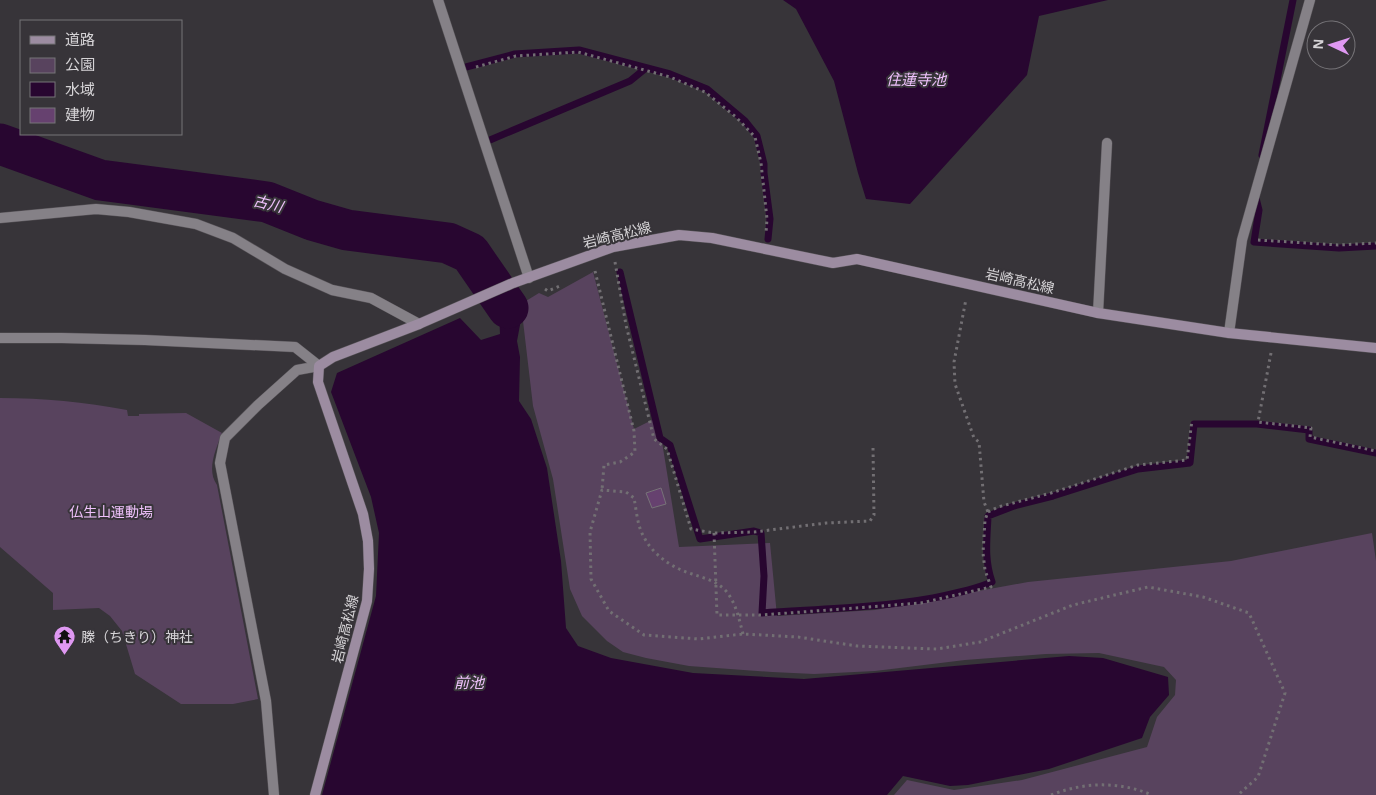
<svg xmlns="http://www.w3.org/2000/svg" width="1376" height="795" font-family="Arial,'Noto Sans JP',sans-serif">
  <rect width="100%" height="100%" fill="#373439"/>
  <path fill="#58435e" d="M 593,272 L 634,429 L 658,417 L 679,547 L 770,543 L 777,616 L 875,610 L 1028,582 L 1231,561 L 1372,533 L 1376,561 L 1376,795 L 894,795 L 907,780 L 954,790 L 1022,780 L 1147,747 L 1157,717 L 1175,695 L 1176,680 L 1164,667 L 1099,653 L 1046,654 L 965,660 L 875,671 L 814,674 L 772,672 L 689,666 L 646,658 L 623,652 L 607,641 L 582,616 L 570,589 L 553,479 L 533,406 L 521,304 L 539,293 L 548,297 Z
    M 0,398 C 44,398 84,402 127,410 L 128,416 L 139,416 L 139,414 L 186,413 L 222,433 C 216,449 206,470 217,485 L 258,699 L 233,704 L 181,704 L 135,674 L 122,631 L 110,616 L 99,608 L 53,610 L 53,593 L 0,547 Z"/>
  <path fill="#280630" d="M 783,0 L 1108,0 L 1039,16 L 1027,75 L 910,204 L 866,199 L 858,173 L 834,81 L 796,9 Z
    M 519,303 L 520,325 L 517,341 L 520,357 L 519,401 L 531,419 L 547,468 L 561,561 L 566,628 L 578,646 L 611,658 L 693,673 L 804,679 L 1069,656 L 1103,658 L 1168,677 L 1169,695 L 1150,717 L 1142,738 L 1049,769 L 968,785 L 950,786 L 903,776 L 887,795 L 322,795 L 376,596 L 379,533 L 371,497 L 331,392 L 337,373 L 460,318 L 481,340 L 500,334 L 499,311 Z"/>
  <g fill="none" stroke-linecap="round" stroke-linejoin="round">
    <path stroke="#280630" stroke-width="7" d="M 466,67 L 515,54 L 579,50 L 670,74 L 707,89 L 745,121 L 757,136 L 764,164 L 764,173 L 770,219 L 768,239
      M 490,140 L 630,81 L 646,68
      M 1262,155 L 1293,0
      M 1256,198 L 1259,210 L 1254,242 L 1339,248 L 1376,246
      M 620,272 L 660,438 L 670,445 L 700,539 L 754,531 L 761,533 L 764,576 L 762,613 C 819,609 877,608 933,598 C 953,594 973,590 992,582 C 984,559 987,540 988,516 L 1014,506 L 1053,496 L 1138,469 L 1190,463 L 1194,424 L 1257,424 L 1309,430 L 1309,439 L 1376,453"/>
    <path stroke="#280630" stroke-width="41" d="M 0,144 L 100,180 L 267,202 L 312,220 L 347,230 L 448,243 L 470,253 L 508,308"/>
  </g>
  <path fill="#66416f" stroke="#777378" d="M 661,488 L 666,504 L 652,508 L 646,493 Z"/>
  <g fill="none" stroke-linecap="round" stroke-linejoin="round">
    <defs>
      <path id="minor" d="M 438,0 L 529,278
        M 0,218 L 96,209 L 129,212 L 196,224 L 233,238 L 285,269 L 332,290 L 371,298 L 419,324
        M 1098,313 L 1107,143
        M 1229,333 L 1242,240 L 1310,0
        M 0,338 L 62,338 L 145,340 L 295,347 L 319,366 L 297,370 L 258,405 L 225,438 L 220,463 L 266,701 L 274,795"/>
      <path id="secondary" d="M 315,795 L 367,601 L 369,569 L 368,541 L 363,514 L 318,382 L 319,366 L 333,357 L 419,324 L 513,283 L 613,247 L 679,235 L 712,238 L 833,263 L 857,259 L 1098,313 L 1229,333 L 1376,348"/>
    </defs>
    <use href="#minor" stroke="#565257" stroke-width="11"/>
    <use href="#secondary" stroke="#565257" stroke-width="11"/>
    <path stroke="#726f73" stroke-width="3" stroke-dasharray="2.5 4" stroke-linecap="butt" d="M 476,67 L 516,56 L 578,52 L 670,77 L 705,92 L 736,117 L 755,137 L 761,163 L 767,219 L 766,233
      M 1258,240 L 1338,245 L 1376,243
      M 615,262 L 626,325 L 654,439 L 667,449 L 691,529 L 714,533 L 754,532 L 826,523 L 870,521 L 874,515 L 873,447
      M 595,271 L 634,431 L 635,452 L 620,462 L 604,465 L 602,490
      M 545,289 L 548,291 L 562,285
      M 1271,353 L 1258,422 L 1311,428 L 1310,437 L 1376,451
      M 988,512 L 998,507 L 1051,493 L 1138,465 L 1187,460 L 1192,420
      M 714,533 L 717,615 L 762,615 L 921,603 L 991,587 L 985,570 L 983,553 L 985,520 L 988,512 L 984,502 L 979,442 L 974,438 L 955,384 L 954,362 L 966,299
      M 743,634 C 739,619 736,603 726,591 C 717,581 704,578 692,574 C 670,567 650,553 641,531 C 637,521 636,508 634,498 L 626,492 L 602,490 L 590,532 L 591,579 L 609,611 L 644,635 L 699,639 L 743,634 L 798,637 L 857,646 L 937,649 L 980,642 L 1073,605 L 1148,587 L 1203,597 L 1249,613 L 1285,693 L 1258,777 L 1238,795
      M 1051,795 C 1084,782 1119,781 1152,795"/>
    <use href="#minor" stroke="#858187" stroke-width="10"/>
    <use href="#secondary" stroke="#9c8ca1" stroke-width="10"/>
  </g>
  <defs>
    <symbol id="temple-pin" viewBox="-11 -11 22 30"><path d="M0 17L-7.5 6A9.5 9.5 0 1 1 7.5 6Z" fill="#df98f2" stroke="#373439"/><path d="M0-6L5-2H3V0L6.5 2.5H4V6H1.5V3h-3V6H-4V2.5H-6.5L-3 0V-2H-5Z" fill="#111"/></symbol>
  </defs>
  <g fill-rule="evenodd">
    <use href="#temple-pin" x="52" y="624" width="25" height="34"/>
  </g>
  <g text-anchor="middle" stroke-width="4" stroke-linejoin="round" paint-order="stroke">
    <g font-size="14" fill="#d5d3d6" stroke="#373439">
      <text transform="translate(617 235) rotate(-14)" y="5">岩崎高松線</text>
      <text transform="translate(1020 281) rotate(13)" y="5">岩崎高松線</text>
      <text transform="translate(345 629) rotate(-76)" y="5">岩崎高松線</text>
    </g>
    <g font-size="14" fill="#eec0fa" stroke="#373439">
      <text x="111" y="517">仏生山運動場</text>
    </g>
    <g font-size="14" fill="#d5d3d6" stroke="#373439" text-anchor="start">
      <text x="81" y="642">榺（ちきり）神社</text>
    </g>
    <g font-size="15" font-style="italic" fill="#f0c2fd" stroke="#373439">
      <text x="916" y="85">住蓮寺池</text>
      <text transform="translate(268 204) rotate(14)" y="5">古川</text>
      <text x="469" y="688">前池</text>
    </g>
  </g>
  <rect x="20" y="20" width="162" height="115" fill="#373439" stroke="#767478"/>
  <rect x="30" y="36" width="25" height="8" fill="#9c8ca1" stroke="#767478"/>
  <text x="65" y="45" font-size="15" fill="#d5d3d6">道路</text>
  <rect x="30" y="58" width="25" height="15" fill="#58435e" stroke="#767478"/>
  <text x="65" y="70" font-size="15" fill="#d5d3d6">公園</text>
  <rect x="30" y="82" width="25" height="15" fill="#280630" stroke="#767478"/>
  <text x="65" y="95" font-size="15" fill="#d5d3d6">水域</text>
  <rect x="30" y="108" width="25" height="15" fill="#66416f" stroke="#767478"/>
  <text x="65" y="120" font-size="15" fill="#d5d3d6">建物</text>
  <g transform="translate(1331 45) rotate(274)"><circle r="24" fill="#373439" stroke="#767478"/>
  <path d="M0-4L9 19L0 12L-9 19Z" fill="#df98f2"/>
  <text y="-8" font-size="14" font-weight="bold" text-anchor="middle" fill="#d5d3d6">N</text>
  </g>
</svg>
